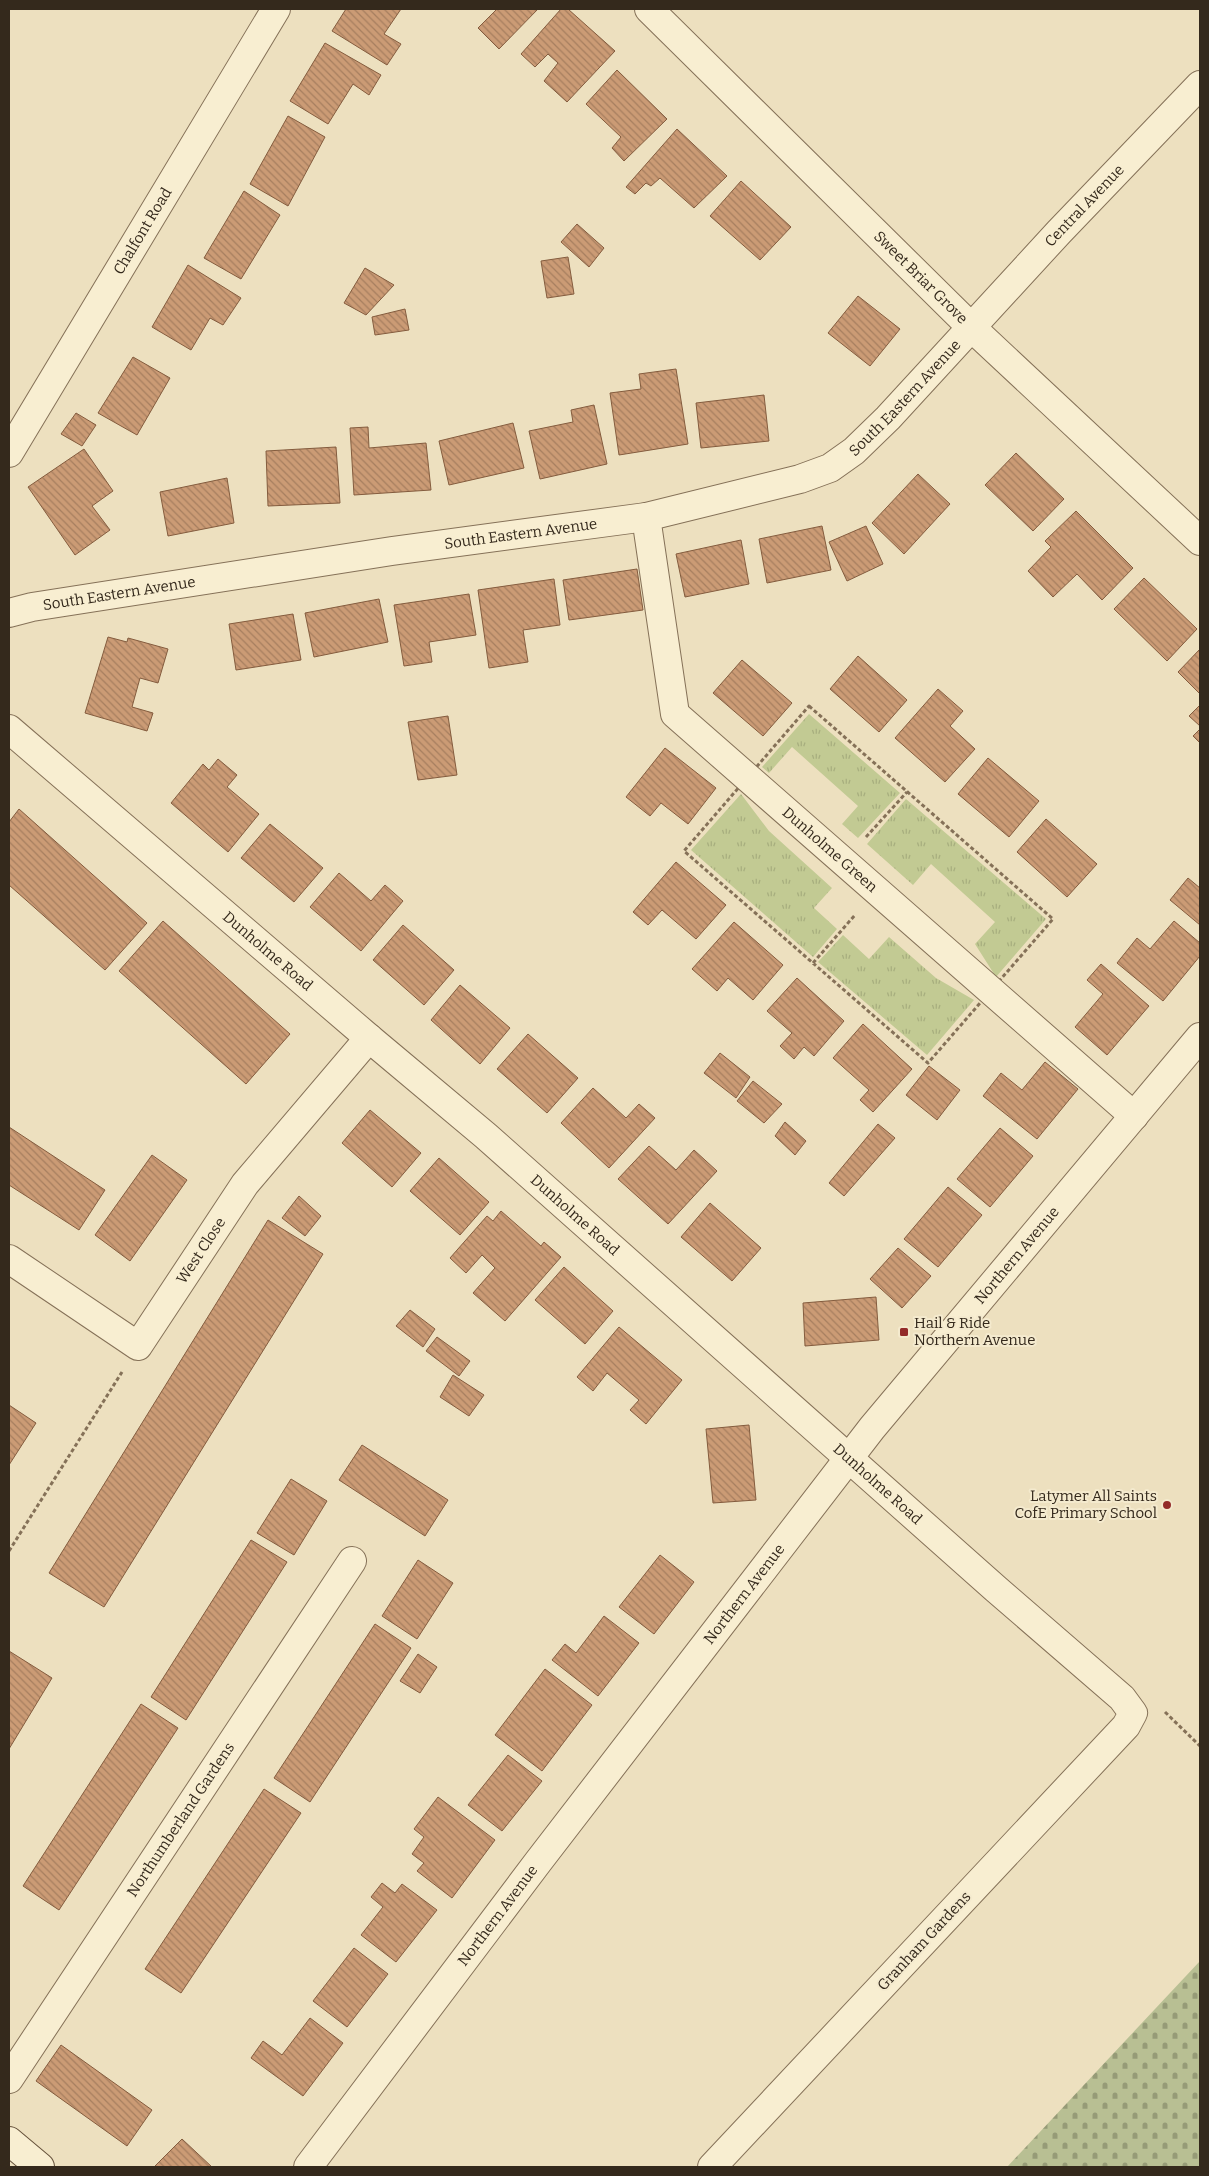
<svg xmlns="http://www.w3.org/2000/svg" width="1209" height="2176" font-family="Bitter,serif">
  <defs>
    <pattern id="grass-tufts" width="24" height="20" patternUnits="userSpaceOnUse" patternTransform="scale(1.25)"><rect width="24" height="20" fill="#c2ca93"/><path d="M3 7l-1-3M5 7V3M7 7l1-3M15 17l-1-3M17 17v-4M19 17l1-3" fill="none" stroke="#a7ae7e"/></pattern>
    <pattern id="cemetery-stones" width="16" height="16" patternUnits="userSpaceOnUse" patternTransform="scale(1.25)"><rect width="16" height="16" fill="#b8bf93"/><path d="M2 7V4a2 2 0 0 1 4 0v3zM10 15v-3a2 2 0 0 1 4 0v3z" fill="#969b77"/></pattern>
    <pattern id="building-back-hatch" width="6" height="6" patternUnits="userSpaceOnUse" patternTransform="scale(1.25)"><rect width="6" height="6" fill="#cb9b75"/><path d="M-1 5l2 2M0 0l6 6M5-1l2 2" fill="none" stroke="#a67e5f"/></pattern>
  </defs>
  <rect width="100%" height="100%" fill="#ede0bf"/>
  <path fill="url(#grass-tufts)" d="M 809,714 L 900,793 L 858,838 L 842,824 L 858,806 L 792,747 L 769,773 L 762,767 Z
    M 741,794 L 769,831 L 832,888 L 814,908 L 837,929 L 813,957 L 691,850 Z
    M 906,799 L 1046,919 L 996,977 L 975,944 L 995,922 L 931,864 L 913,885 L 867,844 Z
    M 843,935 L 869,959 L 889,937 L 936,978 L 974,1000 L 927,1055 L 818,962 Z"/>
  <path fill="url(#cemetery-stones)" d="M 1200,1961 L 1200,2167 L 1007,2167 Z"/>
  <path fill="url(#building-back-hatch)" stroke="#845c3e" d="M 346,9 L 401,9 L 384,34 L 401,44 L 387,65 L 332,31 Z
    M 497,9 L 538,9 L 499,49 L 478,28 Z
    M 561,9 L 568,9 L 615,51 L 567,102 L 544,81 L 558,63 L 548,54 L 535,67 L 521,54 Z
    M 325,43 L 381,75 L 369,95 L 353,84 L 328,124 L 290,101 Z
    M 617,70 L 667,119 L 624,161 L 612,148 L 621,137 L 586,104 Z
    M 288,116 L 325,137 L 288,206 L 250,184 Z
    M 677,129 L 727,176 L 694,208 L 660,178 L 651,186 L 646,183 L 635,194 L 626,187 Z
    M 741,181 L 791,227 L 760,260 L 710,216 Z
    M 244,191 L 280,215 L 241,279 L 204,258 Z
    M 577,224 L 604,248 L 589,267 L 561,242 Z
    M 568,257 L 574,294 L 547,298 L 541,261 Z
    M 188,265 L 241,298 L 223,325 L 210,318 L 191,350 L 152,327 Z
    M 365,268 L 394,285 L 366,315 L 344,303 Z
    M 858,296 L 900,329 L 870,366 L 828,333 Z
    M 405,309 L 409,330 L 375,335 L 372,317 Z
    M 133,357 L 170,378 L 137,435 L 98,413 Z
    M 676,369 L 688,444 L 619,455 L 610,393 L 641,389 L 639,374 Z
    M 764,395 L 769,441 L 701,448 L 696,403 Z
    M 594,405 L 607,464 L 540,479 L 529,431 L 573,422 L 571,410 Z
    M 76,413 L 96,425 L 82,446 L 61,434 Z
    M 513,423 L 524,468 L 449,485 L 439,441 Z
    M 368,427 L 369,448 L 426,443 L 431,490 L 354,495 L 350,428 Z
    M 336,447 L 340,503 L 268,506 L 266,451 Z
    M 84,449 L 113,491 L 92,506 L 110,530 L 75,555 L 28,487 Z
    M 1016,453 L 1064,499 L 1033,531 L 985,485 Z
    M 918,474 L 950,504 L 904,554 L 872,523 Z
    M 227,478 L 234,523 L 168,536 L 160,492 Z
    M 1076,511 L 1133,568 L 1102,600 L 1077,574 L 1053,597 L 1028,571 L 1051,547 L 1045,541 Z
    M 822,526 L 831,570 L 767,583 L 759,539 Z
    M 866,526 L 883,564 L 847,581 L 829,542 Z
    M 741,540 L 749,584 L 685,597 L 676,554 Z
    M 637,569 L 643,610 L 569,620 L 563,580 Z
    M 1144,578 L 1197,629 L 1167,661 L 1114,609 Z
    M 554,579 L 560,625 L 523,630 L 528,662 L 489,668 L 478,590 Z
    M 469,594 L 476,635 L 429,642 L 432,662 L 404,666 L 394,605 Z
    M 379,599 L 388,642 L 314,657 L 305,613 Z
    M 293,614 L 301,660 L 236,670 L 229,624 Z
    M 108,637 L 127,642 L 128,638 L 168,649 L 158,683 L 140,678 L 132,707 L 153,713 L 147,731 L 85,713 Z
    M 1200,649 L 1200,694 L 1178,672 Z
    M 858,656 L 907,700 L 879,732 L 830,689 Z
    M 742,660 L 792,703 L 763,736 L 713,693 Z
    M 938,689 L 963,711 L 950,726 L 975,749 L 945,782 L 895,738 Z
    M 1200,705 L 1200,726 L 1189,716 Z
    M 448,716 L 457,775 L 418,780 L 408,722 Z
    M 1200,729 L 1200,743 L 1193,736 Z
    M 665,748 L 716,788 L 688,824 L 661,803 L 650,816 L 626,797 Z
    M 988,758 L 1039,801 L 1009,837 L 958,794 Z
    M 218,759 L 237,775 L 227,787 L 259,814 L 228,852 L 171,803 L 203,764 L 209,770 Z
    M 19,809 L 147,923 L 105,970 L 9,885 L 9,822 Z
    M 1046,819 L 1097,864 L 1067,897 L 1017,852 Z
    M 270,824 L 323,868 L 294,902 L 241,858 Z
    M 676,862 L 726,905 L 696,939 L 662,910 L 648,925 L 633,912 Z
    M 339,873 L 371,901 L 385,885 L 403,901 L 361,951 L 310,907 Z
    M 1188,878 L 1200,888 L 1200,925 L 1170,900 Z
    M 163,921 L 290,1034 L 246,1084 L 119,971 Z
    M 1174,921 L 1200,943 L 1200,956 L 1163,1001 L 1117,963 L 1137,938 L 1150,949 Z
    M 734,922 L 783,965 L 753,1000 L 728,978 L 717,991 L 692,969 Z
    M 403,925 L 454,970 L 424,1005 L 373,960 Z
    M 1101,964 L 1149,1006 L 1107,1055 L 1075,1027 L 1103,994 L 1087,980 Z
    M 797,978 L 844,1021 L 814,1056 L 804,1047 L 794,1059 L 780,1046 L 792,1033 L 767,1011 Z
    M 460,985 L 510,1028 L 480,1064 L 431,1020 Z
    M 863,1024 L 912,1069 L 873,1112 L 860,1100 L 869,1090 L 833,1058 Z
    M 528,1034 L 578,1078 L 547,1113 L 497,1069 Z
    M 720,1053 L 750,1077 L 736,1098 L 704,1073 Z
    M 1045,1062 L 1078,1089 L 1037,1139 L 983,1096 L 1001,1073 L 1022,1090 Z
    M 929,1066 L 960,1090 L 937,1120 L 906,1095 Z
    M 753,1081 L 782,1104 L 764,1123 L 737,1101 Z
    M 593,1088 L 626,1118 L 639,1104 L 655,1118 L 609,1168 L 561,1123 Z
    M 370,1110 L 421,1153 L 392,1187 L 342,1143 Z
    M 785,1122 L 806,1141 L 795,1155 L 775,1136 Z
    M 878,1124 L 895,1138 L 844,1196 L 829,1183 Z
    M 9,1127 L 105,1190 L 79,1230 L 9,1185 Z
    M 1000,1128 L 1033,1156 L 990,1207 L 957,1179 Z
    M 649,1146 L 676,1170 L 694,1150 L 717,1171 L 668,1224 L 618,1179 Z
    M 152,1155 L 187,1180 L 130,1261 L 95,1235 Z
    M 439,1158 L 489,1202 L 460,1235 L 410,1191 Z
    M 948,1187 L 982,1215 L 938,1267 L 904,1239 Z
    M 299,1196 L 321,1216 L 305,1236 L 282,1218 Z
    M 710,1203 L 761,1248 L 732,1281 L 681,1237 Z
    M 501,1211 L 541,1246 L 544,1242 L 561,1257 L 505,1321 L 473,1293 L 495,1268 L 482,1255 L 466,1273 L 450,1258 L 487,1216 L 493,1221 Z
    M 268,1220 L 323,1254 L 104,1607 L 49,1573 Z
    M 898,1248 L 931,1276 L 902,1308 L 870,1279 Z
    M 564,1267 L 613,1311 L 585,1344 L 535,1300 Z
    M 876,1297 L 879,1340 L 805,1346 L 803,1303 Z
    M 410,1310 L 435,1329 L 423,1347 L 396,1326 Z
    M 619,1327 L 682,1380 L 646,1424 L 630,1410 L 639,1400 L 607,1373 L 593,1391 L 577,1377 Z
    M 437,1337 L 470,1361 L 459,1376 L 426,1351 Z
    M 453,1375 L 484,1395 L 469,1416 L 440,1397 Z
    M 9,1405 L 36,1423 L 9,1465 Z
    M 749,1425 L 756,1500 L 713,1503 L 706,1429 Z
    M 362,1445 L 448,1500 L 425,1536 L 339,1480 Z
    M 291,1479 L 327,1501 L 294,1555 L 257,1533 Z
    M 251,1540 L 287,1562 L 186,1720 L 151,1697 Z
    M 660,1555 L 694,1582 L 654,1634 L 619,1607 Z
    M 418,1560 L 453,1583 L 417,1639 L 382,1616 Z
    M 604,1616 L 639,1643 L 598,1696 L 552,1660 L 565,1644 L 576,1653 Z
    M 375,1624 L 411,1648 L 310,1802 L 274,1778 Z
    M 9,1651 L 52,1678 L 9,1749 Z
    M 418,1654 L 437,1667 L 420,1693 L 400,1681 Z
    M 545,1669 L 592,1705 L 542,1771 L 495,1735 Z
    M 141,1704 L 178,1728 L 59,1910 L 23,1886 Z
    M 508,1755 L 542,1781 L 502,1831 L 468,1805 Z
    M 264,1789 L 301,1813 L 181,1993 L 145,1969 Z
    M 438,1797 L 495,1840 L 452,1898 L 417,1871 L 424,1863 L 412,1854 L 424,1837 L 414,1829 Z
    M 382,1883 L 395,1893 L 402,1884 L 437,1910 L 396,1962 L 361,1935 L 383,1907 L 371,1897 Z
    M 354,1948 L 388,1974 L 347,2027 L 313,2001 Z
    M 310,2018 L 343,2043 L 303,2096 L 251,2058 L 263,2041 L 282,2055 Z
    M 61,2045 L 152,2110 L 127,2146 L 36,2081 Z
    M 182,2139 L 212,2167 L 154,2167 Z"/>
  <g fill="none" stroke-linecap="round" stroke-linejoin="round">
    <defs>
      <g id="street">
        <path id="s1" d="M 649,9 L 971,327 L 1200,541"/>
        <path id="s2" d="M 9,453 L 276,9"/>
        <path id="s3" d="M 646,517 L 675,714 L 1134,1116"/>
        <path id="s4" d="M 9,613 L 32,607 L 392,551 L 646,517 L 800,479 L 830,468 L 854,451 L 888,418 L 1059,232 L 1200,85"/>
        <path id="s5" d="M 9,729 L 369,1038 L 486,1136 L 996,1589 L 1122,1698 L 1133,1713 L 1126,1726 L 712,2167"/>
        <path id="s6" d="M 9,1259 L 138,1346 L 245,1184 L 369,1038"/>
        <path id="s7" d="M 9,2079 L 352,1561"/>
        <path id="s8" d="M 308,2167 L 538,1862 L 872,1428 L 1200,1037"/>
      </g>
      <path id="secondary" d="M 9,2141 L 40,2167"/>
    </defs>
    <use href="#street" stroke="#857158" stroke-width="30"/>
    <use href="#secondary" stroke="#66523b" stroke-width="30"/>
    <path stroke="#857158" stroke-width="3" stroke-dasharray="4 2.5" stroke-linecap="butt" d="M 809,706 L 1053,919 L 928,1063 L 684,851 Z
      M 866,837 L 907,792
      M 813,963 L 855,915
      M 9,1551 L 122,1372
      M 1165,1712 L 1200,1746"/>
    <use href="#street" stroke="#f8eed1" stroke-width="28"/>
    <use href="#secondary" stroke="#f8eed1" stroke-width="28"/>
  </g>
  <g fill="#932b29" stroke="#f4eace" stroke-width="2">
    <rect x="899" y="1327" width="10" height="10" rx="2.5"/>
    <circle cx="1167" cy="1505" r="5"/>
  </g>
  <g text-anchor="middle" stroke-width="4" stroke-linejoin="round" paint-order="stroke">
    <g font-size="15" fill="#34291c" stroke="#f4eace">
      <text dy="5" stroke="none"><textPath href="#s4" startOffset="1201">Central Avenue</textPath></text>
      <text dy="5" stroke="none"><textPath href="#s2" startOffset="259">Chalfont Road</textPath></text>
      <text dy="5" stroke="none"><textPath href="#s1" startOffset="382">Sweet Briar Grove</textPath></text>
      <text dy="5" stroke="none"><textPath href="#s4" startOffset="938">South Eastern Avenue</textPath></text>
      <text dy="5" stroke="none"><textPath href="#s4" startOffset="518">South Eastern Avenue</textPath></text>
      <text dy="5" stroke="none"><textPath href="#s4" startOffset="112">South Eastern Avenue</textPath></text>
      <text dy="5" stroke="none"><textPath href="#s3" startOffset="405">Dunholme Green</textPath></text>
      <text dy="5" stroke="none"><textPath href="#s5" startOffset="341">Dunholme Road</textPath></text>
      <text dy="5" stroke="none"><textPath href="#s5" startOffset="746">Dunholme Road</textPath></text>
      <text dy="5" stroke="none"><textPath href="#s6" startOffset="270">West Close</textPath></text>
      <text dy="5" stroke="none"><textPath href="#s8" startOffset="1155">Northern Avenue</textPath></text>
      <text dy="5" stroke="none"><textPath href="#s5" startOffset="1151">Dunholme Road</textPath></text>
      <text dy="5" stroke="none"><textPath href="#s8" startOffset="720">Northern Avenue</textPath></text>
      <text dy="5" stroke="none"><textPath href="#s7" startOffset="311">Northumberland Gardens</textPath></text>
      <text dy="5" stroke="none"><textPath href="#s8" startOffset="315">Northern Avenue</textPath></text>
      <text transform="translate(924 1941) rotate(-47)" y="5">Granham Gardens</text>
    </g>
    <g font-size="15" fill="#34291c" stroke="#f4eace" text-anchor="start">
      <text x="914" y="1328">Hail &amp; Ride<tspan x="914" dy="17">Northern Avenue</tspan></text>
      <text x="1157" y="1501" text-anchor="end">Latymer All Saints<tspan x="1157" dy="17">CofE Primary School</tspan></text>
    </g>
  </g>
  <rect width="1209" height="2176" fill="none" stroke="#34291c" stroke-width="20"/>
</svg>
